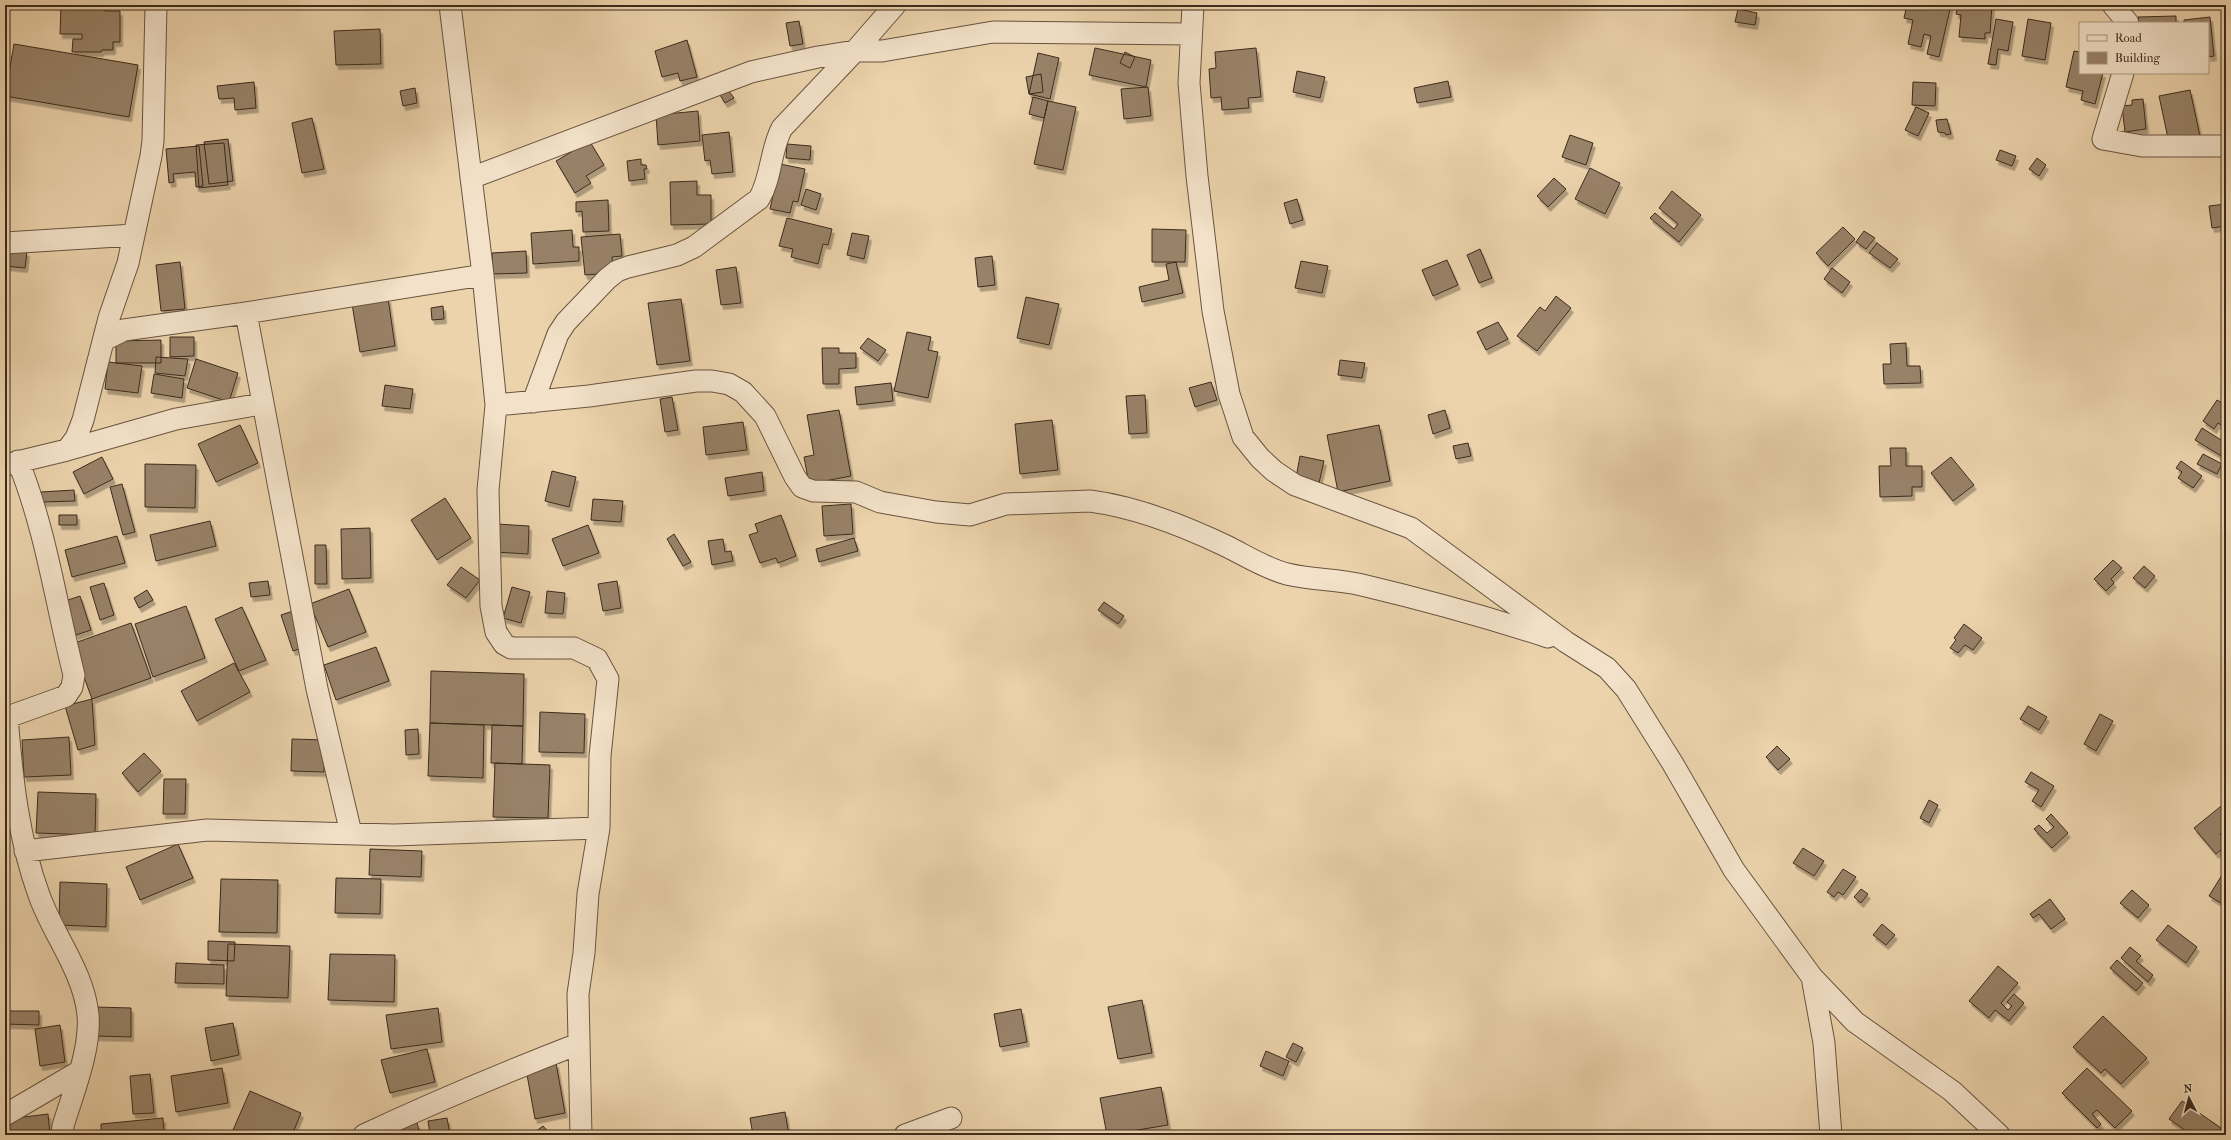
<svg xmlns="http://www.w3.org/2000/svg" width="2231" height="1140" font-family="'IM FELL French Canon',serif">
  <defs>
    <filter id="shadow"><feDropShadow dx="2.5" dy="4.5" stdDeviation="0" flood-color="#0004"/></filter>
  </defs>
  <rect width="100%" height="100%" fill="#ecd3ac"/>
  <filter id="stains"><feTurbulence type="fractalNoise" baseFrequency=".005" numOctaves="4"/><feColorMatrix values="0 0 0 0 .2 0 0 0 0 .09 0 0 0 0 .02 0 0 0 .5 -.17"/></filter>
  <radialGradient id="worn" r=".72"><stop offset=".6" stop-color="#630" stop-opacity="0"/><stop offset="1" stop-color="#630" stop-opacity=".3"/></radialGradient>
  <path fill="#988267" stroke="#3c2b1c" filter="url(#shadow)" d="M 105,5 L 105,11 L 120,11 L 120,42 L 113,42 L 113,50 L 102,50 L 101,52 L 72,52 L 73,39 L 82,39 L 82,34 L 60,34 L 61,6 Z
    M 1907,5 L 1951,5 L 1939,57 L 1927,54 L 1931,36 L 1924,34 L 1921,47 L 1908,44 L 1913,20 L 1904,18 Z
    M 1957,5 L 1992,5 L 1990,33 L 1985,33 L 1985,39 L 1959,37 L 1961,15 L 1956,14 Z
    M 1738,9 L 1757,13 L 1755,25 L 1735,22 Z
    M 2176,16 L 2176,23 L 2139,23 L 2138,17 Z
    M 2210,17 L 2214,56 L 2208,57 L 2208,23 L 2184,23 L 2184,20 Z
    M 1996,19 L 2013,22 L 2008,51 L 1998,49 L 1996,65 L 1988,64 Z
    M 2028,19 L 2051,23 L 2045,60 L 2022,56 Z
    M 799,21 L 803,44 L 790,46 L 786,23 Z
    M 380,29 L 381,64 L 336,65 L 334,31 Z
    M 687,40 L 697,77 L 680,81 L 678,73 L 662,77 L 655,51 Z
    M 14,44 L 138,65 L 129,117 L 5,96 Z
    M 1095,48 L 1151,60 L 1146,87 L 1089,75 Z
    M 1256,48 L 1261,97 L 1248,98 L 1249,108 L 1222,110 L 1221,97 L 1211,98 L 1209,69 L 1216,68 L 1215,52 Z
    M 2074,51 L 2080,52 L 2080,73 L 2103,73 L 2095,104 L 2081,100 L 2083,91 L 2066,87 Z
    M 1125,52 L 1135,57 L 1130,68 L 1120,63 Z
    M 1038,53 L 1059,58 L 1050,99 L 1029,94 Z
    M 1297,71 L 1325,77 L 1320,98 L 1293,92 Z
    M 1041,74 L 1043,92 L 1029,94 L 1026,77 Z
    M 1448,81 L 1451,97 L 1417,103 L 1414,88 Z
    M 254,82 L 256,108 L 235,110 L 234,98 L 219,99 L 217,86 Z
    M 1913,82 L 1936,83 L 1935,106 L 1912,105 Z
    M 1148,87 L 1151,116 L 1124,119 L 1121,89 Z
    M 415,88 L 417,103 L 403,106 L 400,91 Z
    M 728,90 L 734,98 L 725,103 L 720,95 Z
    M 2190,90 L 2200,136 L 2169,143 L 2159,96 Z
    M 1033,97 L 1048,101 L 1044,118 L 1029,114 Z
    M 2143,99 L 2146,129 L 2125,132 L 2122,106 L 2132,105 L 2132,100 Z
    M 1048,101 L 1076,107 L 1063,170 L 1034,164 Z
    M 1916,107 L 1929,113 L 1918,136 L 1905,130 Z
    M 698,111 L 700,141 L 658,145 L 656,115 Z
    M 312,118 L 324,169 L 302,173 L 292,123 Z
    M 1947,119 L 1951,134 L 1946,135 L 1945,133 L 1938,132 L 1936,120 Z
    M 729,132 L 733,172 L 712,174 L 710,160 L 705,161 L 702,135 Z
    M 1570,135 L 1593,143 L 1586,165 L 1562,157 Z
    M 587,137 L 604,165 L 586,176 L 591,183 L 575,193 L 556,161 L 573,151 L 571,147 Z
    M 228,139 L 233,181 L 209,184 L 204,142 Z
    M 224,143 L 228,185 L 199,188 L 196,145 Z
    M 787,144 L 811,146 L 810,160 L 786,158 Z
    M 199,146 L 203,186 L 196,187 L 195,172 L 173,174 L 174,182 L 169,183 L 166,149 Z
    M 2000,150 L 2016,156 L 2012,166 L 1996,160 Z
    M 2037,158 L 2046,165 L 2039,176 L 2029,169 Z
    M 641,159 L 641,165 L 646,165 L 647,169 L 644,169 L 645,179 L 629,181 L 627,161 Z
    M 780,164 L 805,169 L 798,202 L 793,201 L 790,213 L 770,209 Z
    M 1590,168 L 1620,183 L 1605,214 L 1575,199 Z
    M 1554,178 L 1566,189 L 1548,207 L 1537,196 Z
    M 697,181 L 697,195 L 711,195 L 711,224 L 671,225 L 670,182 Z
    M 806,189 L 821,194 L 816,210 L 801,205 Z
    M 1672,191 L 1701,215 L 1679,242 L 1650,218 L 1655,213 L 1674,229 L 1678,224 L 1659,208 Z
    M 1297,199 L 1303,220 L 1290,224 L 1284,203 Z
    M 608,200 L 609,231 L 583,232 L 582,211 L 576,212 L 576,202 Z
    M 2226,204 L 2226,226 L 2212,228 L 2209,206 Z
    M 787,218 L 832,229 L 828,245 L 823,244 L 818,264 L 791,257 L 793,249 L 779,246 Z
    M 1843,227 L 1855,239 L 1828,266 L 1816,253 Z
    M 1152,229 L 1186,230 L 1185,262 L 1152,262 Z
    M 572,230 L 573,247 L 579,247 L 579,261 L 533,264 L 531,233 Z
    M 1864,231 L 1875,238 L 1866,249 L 1856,242 Z
    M 852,233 L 869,236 L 864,259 L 847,255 Z
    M 620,234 L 622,256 L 612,257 L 613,266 L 610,273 L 585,275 L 581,237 Z
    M 1877,243 L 1898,259 L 1890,268 L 1869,253 Z
    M 5,249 L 27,252 L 25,268 L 5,266 Z
    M 1480,249 L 1492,278 L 1479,283 L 1467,255 Z
    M 526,251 L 527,273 L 493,274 L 492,253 Z
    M 992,256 L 995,285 L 978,287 L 975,258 Z
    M 1447,260 L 1458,285 L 1433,296 L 1422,270 Z
    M 1301,261 L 1328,266 L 1322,293 L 1295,288 Z
    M 180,262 L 185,309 L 161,311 L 156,265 Z
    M 1176,262 L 1183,293 L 1142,302 L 1139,287 L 1169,280 L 1166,264 Z
    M 736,267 L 741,303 L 721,305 L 716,270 Z
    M 1832,268 L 1850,282 L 1842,293 L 1824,279 Z
    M 1556,296 L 1571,308 L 1537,351 L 1517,336 L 1540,307 L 1545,311 Z
    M 1026,297 L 1059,304 L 1049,345 L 1017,338 Z
    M 388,298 L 395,346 L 360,352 L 352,304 Z
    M 681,299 L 690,361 L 657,365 L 648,303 Z
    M 443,306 L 444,319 L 432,320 L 431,308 Z
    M 1498,322 L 1508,339 L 1486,350 L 1477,332 Z
    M 907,332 L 931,337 L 928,350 L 938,352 L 928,398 L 894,391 Z
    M 170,337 L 194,337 L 194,356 L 170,357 Z
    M 868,338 L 886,350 L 878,361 L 860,348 Z
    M 161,340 L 161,363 L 116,363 L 116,341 Z
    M 1906,343 L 1907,366 L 1920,366 L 1921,383 L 1884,384 L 1883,364 L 1891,364 L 1890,344 Z
    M 822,348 L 839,348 L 839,353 L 856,353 L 856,368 L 839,369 L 839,384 L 823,384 Z
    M 156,357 L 188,359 L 185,376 L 155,373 Z
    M 196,359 L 238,373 L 229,402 L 187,388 Z
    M 1340,360 L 1365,363 L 1362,378 L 1338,375 Z
    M 108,362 L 142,366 L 138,393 L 105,389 Z
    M 154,374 L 184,379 L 182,398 L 151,393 Z
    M 1211,382 L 1217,400 L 1195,407 L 1189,388 Z
    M 891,383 L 893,401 L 857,405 L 855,387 Z
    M 385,385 L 413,389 L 410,409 L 382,406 Z
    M 1145,395 L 1147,433 L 1129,434 L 1126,396 Z
    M 672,397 L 678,430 L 665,432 L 660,399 Z
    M 2217,400 L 2226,405 L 2223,413 L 2226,415 L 2226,428 L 2218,423 L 2214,429 L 2203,421 Z
    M 839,410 L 851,476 L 809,484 L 804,457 L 814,455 L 807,415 Z
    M 1445,410 L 1450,428 L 1433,434 L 1428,415 Z
    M 1052,420 L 1058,470 L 1020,474 L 1015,424 Z
    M 743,422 L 747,450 L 706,455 L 703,427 Z
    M 240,425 L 258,463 L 216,482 L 198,444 Z
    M 1379,425 L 1390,481 L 1338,492 L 1327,435 Z
    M 2202,428 L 2226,443 L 2226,452 L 2223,457 L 2195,440 Z
    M 1468,443 L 1471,456 L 1456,459 L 1453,446 Z
    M 1890,448 L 1906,448 L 1906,466 L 1922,466 L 1922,487 L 1912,487 L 1912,496 L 1880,497 L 1879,466 L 1891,466 Z
    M 2203,454 L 2222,464 L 2217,474 L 2197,464 Z
    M 1300,456 L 1324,461 L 1319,483 L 1296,478 Z
    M 102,457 L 113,479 L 84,494 L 73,472 Z
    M 1951,457 L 1974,485 L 1953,501 L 1931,473 Z
    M 2181,461 L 2202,476 L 2193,488 L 2178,478 L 2182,472 L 2176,468 Z
    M 145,464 L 196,465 L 195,508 L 145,507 Z
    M 552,471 L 576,477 L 569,507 L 545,501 Z
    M 762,472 L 764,491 L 728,496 L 725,478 Z
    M 122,484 L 135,532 L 123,535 L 110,487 Z
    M 74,490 L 75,501 L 42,502 L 41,492 Z
    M 445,498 L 471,538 L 437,560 L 411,520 Z
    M 593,499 L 623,501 L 621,522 L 591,520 Z
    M 851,504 L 853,534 L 824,536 L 822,506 Z
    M 59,515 L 77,515 L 77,525 L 59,525 Z
    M 781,515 L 796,556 L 778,563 L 776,558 L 760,563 L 749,535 L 758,532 L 755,524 Z
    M 210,521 L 216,546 L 156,561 L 150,535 Z
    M 497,524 L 529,526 L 528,554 L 495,552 Z
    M 588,525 L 599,553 L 563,566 L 552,539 Z
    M 370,528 L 371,578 L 342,579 L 341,529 Z
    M 674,534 L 691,562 L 683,566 L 667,539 Z
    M 117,536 L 125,563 L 72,577 L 65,550 Z
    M 854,538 L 858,551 L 819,562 L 816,549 Z
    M 723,539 L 725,552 L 731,551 L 733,561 L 712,565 L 708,541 Z
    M 315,545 L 326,545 L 327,584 L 315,584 Z
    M 2113,560 L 2122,568 L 2111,579 L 2114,583 L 2106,591 L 2094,579 Z
    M 2144,566 L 2155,576 L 2145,588 L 2133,578 Z
    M 461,567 L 480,580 L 466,598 L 447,585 Z
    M 268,581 L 270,595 L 251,597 L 249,583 Z
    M 617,581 L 621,608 L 603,611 L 598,584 Z
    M 104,583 L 114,615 L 100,620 L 90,587 Z
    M 512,587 L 530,592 L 521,623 L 503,618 Z
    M 349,589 L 366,632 L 328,647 L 310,604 Z
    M 147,590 L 153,600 L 139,608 L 134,598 Z
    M 547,591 L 565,593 L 563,614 L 545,613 Z
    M 80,596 L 91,630 L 76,635 L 65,601 Z
    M 1104,602 L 1124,616 L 1118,624 L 1098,610 Z
    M 186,606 L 205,658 L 153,677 L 135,624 Z
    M 242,607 L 266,660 L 239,671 L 215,619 Z
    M 293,611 L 305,647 L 293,651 L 281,615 Z
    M 131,623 L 151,678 L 92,699 L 72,644 Z
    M 1964,624 L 1982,638 L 1973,650 L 1965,645 L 1958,653 L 1950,648 L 1956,640 L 1954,638 Z
    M 376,647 L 389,681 L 336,700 L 324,665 Z
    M 234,663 L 250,692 L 197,721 L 181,691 Z
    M 431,671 L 524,674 L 523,726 L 430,723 Z
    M 92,699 L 95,745 L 78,750 L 65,706 Z
    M 2028,706 L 2047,717 L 2039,730 L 2020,719 Z
    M 540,712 L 585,714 L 584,753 L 539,752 Z
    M 2100,714 L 2113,721 L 2096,751 L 2084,744 Z
    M 430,723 L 484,725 L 483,778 L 428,776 Z
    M 492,725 L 523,726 L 522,764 L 491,763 Z
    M 418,729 L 419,754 L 406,755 L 405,730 Z
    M 69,737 L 71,775 L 24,777 L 22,740 Z
    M 292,739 L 325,740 L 324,772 L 291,771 Z
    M 1777,746 L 1790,759 L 1778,770 L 1766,757 Z
    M 144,753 L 161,771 L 138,792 L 122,773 Z
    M 495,763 L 550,765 L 548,818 L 493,817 Z
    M 2031,772 L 2054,786 L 2041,807 L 2032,801 L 2039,790 L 2025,782 Z
    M 164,779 L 186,779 L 185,814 L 163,814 Z
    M 38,792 L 96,794 L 95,835 L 36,833 Z
    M 1929,800 L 1938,805 L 1929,823 L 1920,818 Z
    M 2225,803 L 2226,829 L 2220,834 L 2226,841 L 2226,846 L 2216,854 L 2194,828 Z
    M 2051,814 L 2068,833 L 2052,848 L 2034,829 L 2039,825 L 2047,833 L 2054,827 L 2046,819 Z
    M 178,844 L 193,878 L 140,900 L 126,867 Z
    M 1803,848 L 1824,861 L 1814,876 L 1793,863 Z
    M 370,849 L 422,851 L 421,877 L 369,875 Z
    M 1843,869 L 1856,877 L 1843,895 L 1838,892 L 1834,897 L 1827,892 Z
    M 2222,875 L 2226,878 L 2226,906 L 2209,896 Z
    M 336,878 L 381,879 L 380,914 L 335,913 Z
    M 221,879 L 278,880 L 277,933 L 219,932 Z
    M 60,882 L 107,884 L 106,927 L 59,925 Z
    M 1861,889 L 1868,894 L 1861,903 L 1854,897 Z
    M 2132,890 L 2149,905 L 2138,918 L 2120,903 Z
    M 2050,899 L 2065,919 L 2051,929 L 2039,914 L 2033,918 L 2030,914 Z
    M 1882,924 L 1895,935 L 1886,945 L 1873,935 Z
    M 2168,925 L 2197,947 L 2186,963 L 2156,940 Z
    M 208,941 L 235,942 L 234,961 L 208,960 Z
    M 228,944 L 290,946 L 288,998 L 226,996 Z
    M 2130,947 L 2141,956 L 2136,961 L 2153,975 L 2148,982 L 2121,958 Z
    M 330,954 L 395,955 L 394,1002 L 328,1000 Z
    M 2117,960 L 2143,983 L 2136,991 L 2110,968 Z
    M 176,963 L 224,965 L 224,984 L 175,983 Z
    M 1998,966 L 2018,983 L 2001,1003 L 2008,1010 L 2012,1006 L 2007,1002 L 2014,994 L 2024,1003 L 2009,1021 L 1995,1010 L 1989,1018 L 1969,1001 Z
    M 1142,1000 L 1152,1053 L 1118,1059 L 1108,1007 Z
    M 96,1007 L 131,1008 L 131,1037 L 95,1036 Z
    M 438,1008 L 442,1042 L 391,1049 L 386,1015 Z
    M 1021,1009 L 1027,1042 L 1000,1047 L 994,1014 Z
    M 6,1011 L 39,1011 L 39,1025 L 5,1024 Z
    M 2103,1016 L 2147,1058 L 2121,1084 L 2105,1069 L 2101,1073 L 2073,1047 Z
    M 233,1023 L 239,1055 L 211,1061 L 205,1028 Z
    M 60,1025 L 65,1062 L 40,1066 L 35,1029 Z
    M 1293,1043 L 1303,1048 L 1296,1062 L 1286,1057 Z
    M 427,1049 L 435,1082 L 390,1093 L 381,1060 Z
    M 1266,1051 L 1289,1061 L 1283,1076 L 1260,1066 Z
    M 556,1063 L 565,1113 L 535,1119 L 526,1069 Z
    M 222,1068 L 228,1103 L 176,1112 L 171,1076 Z
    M 2087,1068 L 2132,1111 L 2115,1128 L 2097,1110 L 2092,1114 L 2101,1124 L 2097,1128 L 2062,1093 Z
    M 150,1074 L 154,1113 L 133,1114 L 130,1076 Z
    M 1161,1087 L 1168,1125 L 1107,1135 L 1100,1098 Z
    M 250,1091 L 301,1113 L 292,1135 L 246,1135 L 233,1130 Z
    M 2182,1101 L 2221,1128 L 2217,1135 L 2192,1135 L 2169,1119 Z
    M 785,1112 L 789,1135 L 753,1135 L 750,1118 Z
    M 48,1114 L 50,1135 L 10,1135 L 8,1119 Z
    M 163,1118 L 164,1135 L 101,1135 L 101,1124 Z
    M 447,1118 L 450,1135 L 430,1135 L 428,1121 Z
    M 417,1123 L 420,1135 L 387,1135 L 386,1130 Z
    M 543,1126 L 551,1135 L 531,1135 Z"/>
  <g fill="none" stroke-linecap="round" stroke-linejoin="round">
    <defs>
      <path id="minor" d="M 450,5 L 483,275 L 496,405 L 488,490 L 491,606 L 496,632 L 504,644 L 511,648 L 574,648 L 597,659 L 608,679 L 600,756 L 599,828 L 588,894 L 584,953 L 578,994 L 581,1135
        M 1193,5 L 1189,83 L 1197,176 L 1213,311 L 1229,394 L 1243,437 L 1260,458 L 1274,471 L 1295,485 L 1411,528 L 1566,642 L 1607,668 L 1626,689 L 1673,764 L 1734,870 L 1812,977 L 1855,1022 L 1952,1091 L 1999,1135
        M 2113,5 L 2128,23
        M 2123,73 L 2103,139 L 2142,146 L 2226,146
        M 471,178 L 751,72 L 818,57 L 855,51 L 882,51 L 993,32 L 1191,34
        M 5,243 L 134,235
        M 246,313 L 317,689 L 351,833
        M 104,340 L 124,330 L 246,313 L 483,275
        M 533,402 L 558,334 L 566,322 L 607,279 L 617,271 L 628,267 L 677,255 L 694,247 L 759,199 C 772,177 770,150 782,128 L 855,51 L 895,5
        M 496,405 L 589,396 L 696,381 L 712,381 L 729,384 L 743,392 L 765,416 L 795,477 L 802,487 L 813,491 L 856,492 L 880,502 L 936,512 L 970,515 L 1006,504 L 1090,501 C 1136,507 1182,525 1224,545 C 1245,555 1264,568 1287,574 C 1311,580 1337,579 1362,585 C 1425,600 1487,617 1548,637
        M 67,450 L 176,419 L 261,404
        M 5,465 L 67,450 L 76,438 L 83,420 L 109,318 L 128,263 L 151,156 L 153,141 L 156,5
        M 7,717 C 12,777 18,838 39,895 C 53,935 84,972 88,1015 C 91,1049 73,1093 63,1126 L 62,1135
        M 5,718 L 66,696 L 72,687 L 74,675 C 56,604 46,530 18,461
        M 25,851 L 207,830 L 394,835 L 599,828
        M 1812,977 L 1824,1043 L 1831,1135
        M 5,1115 L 80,1071
        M 364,1135 C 434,1102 506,1072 578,1044
        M 905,1135 L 951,1118"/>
    </defs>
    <use href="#minor" stroke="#685540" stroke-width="23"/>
    <use href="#minor" stroke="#f3e2c9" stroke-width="21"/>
  </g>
  <rect width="2231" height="1140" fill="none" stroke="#ecd3ac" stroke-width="20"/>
  <rect x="6" y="6" width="2219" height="1128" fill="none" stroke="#3c2b1c" stroke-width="2"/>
  <rect x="10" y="10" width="2211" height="1120" fill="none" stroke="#3c2b1c"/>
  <rect x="2079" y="22" width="130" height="52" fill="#f3e2c9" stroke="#aa9984"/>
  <rect x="2087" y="35" width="20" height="6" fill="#f3e2c9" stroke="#aa9984"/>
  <text x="2115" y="42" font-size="12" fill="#3c2b1c">Road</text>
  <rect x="2087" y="52" width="20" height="12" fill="#988267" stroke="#aa9984"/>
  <text x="2115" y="62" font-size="12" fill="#3c2b1c">Building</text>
  <g transform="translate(2189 1098) rotate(354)" stroke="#f3e2c9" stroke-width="3" paint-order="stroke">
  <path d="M0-3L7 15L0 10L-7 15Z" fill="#3c2b1c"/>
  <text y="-6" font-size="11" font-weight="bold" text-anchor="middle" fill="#3c2b1c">N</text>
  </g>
  <rect width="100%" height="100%" filter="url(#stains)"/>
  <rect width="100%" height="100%" fill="url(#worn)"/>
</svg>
